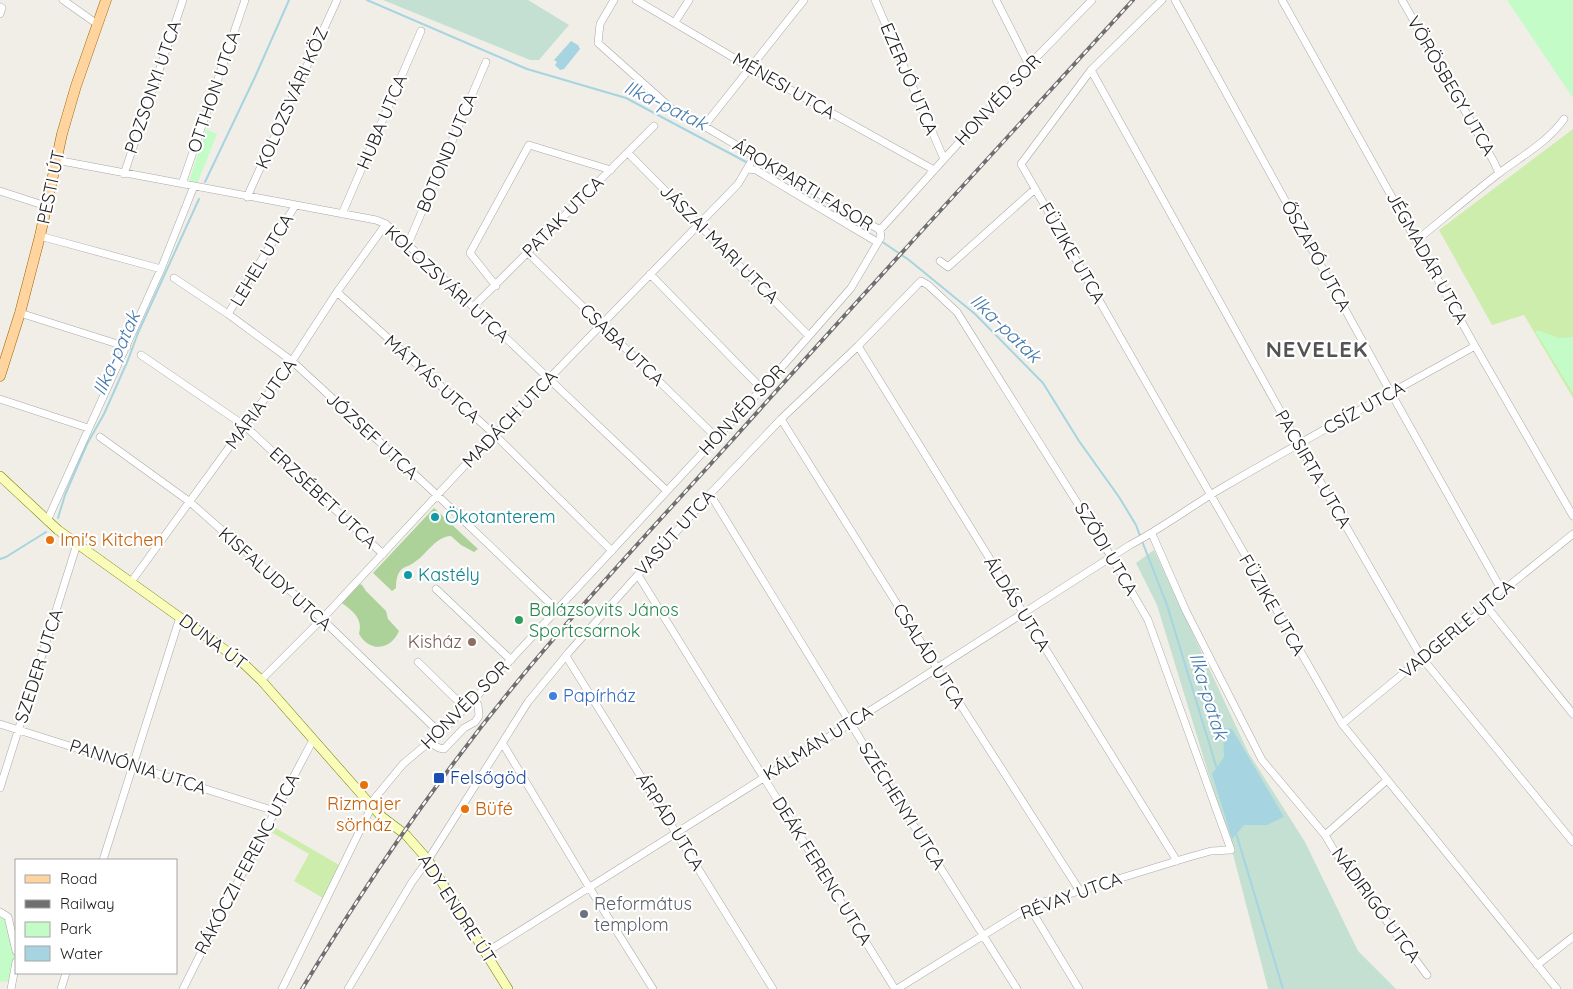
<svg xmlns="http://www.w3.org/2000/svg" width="1573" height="989" font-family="Quicksand,sans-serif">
  <rect width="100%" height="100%" fill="#f1eee7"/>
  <path fill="#cdedac" d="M 1573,129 L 1573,398 L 1524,315 L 1492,325 L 1439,230 Z
    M 274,827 L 339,865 L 323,898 L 294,881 L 309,854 L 271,832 Z"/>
  <path fill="#acd29a" d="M 434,508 L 478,549 L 474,552 L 461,545 L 451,536 C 435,537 428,553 416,561 C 412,565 406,566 402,569 C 397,573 396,581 396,588 L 392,591 L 373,573 Z
    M 360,584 L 362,585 L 366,591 L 386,611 L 388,619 L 399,631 C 391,650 370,653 359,634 C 363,619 354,612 342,603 Z"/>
  <path fill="#c3e0d2" d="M 383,0 L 528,0 L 569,25 L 539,60 L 530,60 Z
    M 1154,550 L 1248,752 L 1305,842 L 1358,951 L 1396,989 L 1268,989 L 1233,854 L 1157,605 L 1136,563 Z"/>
  <path fill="#c4fcc7" d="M 1507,0 L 1573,0 L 1573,98 Z
    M 206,129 L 217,134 L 197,184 L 189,181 Z
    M 1535,331 L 1540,331 L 1559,338 L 1573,337 L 1573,393 Z
    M 0,912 L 8,917 C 15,945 19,953 12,981 L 0,982 Z"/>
  <path fill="#a6d4e0" d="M 571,41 L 578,45 L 580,49 L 564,69 L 560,70 L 555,65 L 557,62 L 554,60 Z
    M 1223,728 L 1232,729 L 1284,817 L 1267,825 L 1244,825 L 1232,839 L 1212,774 L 1224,757 Z"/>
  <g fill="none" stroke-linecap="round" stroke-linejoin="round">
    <path stroke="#a6d4e0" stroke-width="2" d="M 367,0 L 527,69 L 626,98 L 748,163
      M 774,177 L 875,237
      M 205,182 L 255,77 L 289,0
      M 881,241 L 909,260 L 975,314 L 1043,383 L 1079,441 L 1119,497 L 1136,525 L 1140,536
      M 58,518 L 65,495 L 87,444 L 104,414 L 128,360 L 138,333 L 199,199
      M 1142,541 L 1167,605 L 1217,769
      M 0,559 L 6,557 L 46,532
      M 1236,833 L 1283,989"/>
    <defs>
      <path id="street" d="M 63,0 L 97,24
        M 614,0 L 600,24 L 598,43 L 671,108 L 704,126 L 880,230
        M 636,0 L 751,68 L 934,170
        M 875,0 L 944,159
        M 996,0 L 1029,65
        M 1162,0 L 1091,70 L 1021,164 L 1342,724 L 1557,989
        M 1175,0 L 1391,393 L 1501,589
        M 1282,0 L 1475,346 L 1573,516
        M 1402,0 L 1494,162 L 1499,173
        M 0,7 L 2,8 L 0,14
        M 675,22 L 689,0
        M 1091,70 L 1298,443 L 1422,658 L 1573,842
        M 704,126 L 804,0
        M 628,153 L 809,336
        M 56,160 L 376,220 L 386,224 L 667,491
        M 748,169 L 756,170 L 877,242
        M 124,174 L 183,0
        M 182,184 L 245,0
        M 0,191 L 46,206
        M 247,197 L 337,0
        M 342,214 L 421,31
        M 40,236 L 161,269
        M 1417,240 C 1444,218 1471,195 1498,174 C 1520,157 1547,143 1564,119
        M 408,244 L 486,62
        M 527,252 L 717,438
        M 940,261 L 948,267 L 1035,189
        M 650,274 L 762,389
        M 174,278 L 228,314 L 292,361 L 437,495 L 557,610
        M 496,286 L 470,253 L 529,145 L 611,170
        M 337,292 L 495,435 L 612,551
        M 473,307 L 654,126
        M 20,313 L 127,347
        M 228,314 L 295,206
        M 858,346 L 1177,861
        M 141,355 L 245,426 L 383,554
        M 0,399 L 88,428
        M 781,419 L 937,668 L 1080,891
        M 100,437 L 190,502 L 322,619 L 440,733
        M 710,494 L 897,799 L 1017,989
        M 47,521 L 161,269 L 194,186
        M 1152,534 L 1186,611 L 1262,760 L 1325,835 L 1335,852 L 1427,975
        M 638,575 L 895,989
        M 131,582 L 292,361 L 337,292 L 386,224
        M 436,589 L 511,660
        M 1487,607 L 1573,714
        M 566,656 L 773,989
        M 418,662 L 465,708
        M 261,680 L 322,619 L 468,462 L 738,184 L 754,157
        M 0,724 L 275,811
        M 1342,724 L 1422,658 L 1487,607 L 1501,589 L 1506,588 L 1573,534
        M 429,742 L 439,748 L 444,749 L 464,728 L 475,722 L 479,716 L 478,705 L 474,698
        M 503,744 L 589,887 L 653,989
        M 0,788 L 77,544
        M 370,804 L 403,764 L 440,733 L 477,696 L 781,368 L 851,288 L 881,237 L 880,230 L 1029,65 L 1092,0
        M 1325,835 L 1387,780
        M 103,860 L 180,617
        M 1030,908 L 1079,989
        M 0,912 L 8,917 L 16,951
        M 485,953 L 851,723 L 1130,545 C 1164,527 1194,504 1227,485 C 1309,437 1393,392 1475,346
        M 1537,965 L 1573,937
        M 11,989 L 16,962
        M 61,989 L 66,973
        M 183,989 L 215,925 L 313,740
        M 282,989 L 372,806
        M 348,989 L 412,882 L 428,860 L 528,702 L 569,652 L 710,494 L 781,419 L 858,346 L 921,281 L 928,285 L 957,312 L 1112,558 L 1148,620 L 1231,850 L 1211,851 L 1186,858 L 1040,903 L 1021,912 L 897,989"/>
      <path id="secondary" d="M 0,476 L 58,530 L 242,662 L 261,680 L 370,804 L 381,816 L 406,835 L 428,860 L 508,989"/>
      <path id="primary" d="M 0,376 L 20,313 L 40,236 L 62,134 L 76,86 L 106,0"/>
    </defs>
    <use href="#street" stroke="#a8a8a8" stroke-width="8"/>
    <use href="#secondary" stroke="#737f00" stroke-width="10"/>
    <use href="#primary" stroke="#9d6700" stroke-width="11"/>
    <use href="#street" stroke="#fff" stroke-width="7"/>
    <use href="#secondary" stroke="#fafcba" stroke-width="9"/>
    <use href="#primary" stroke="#ffd49e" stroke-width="10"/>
    <defs>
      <path id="rail" d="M 302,989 C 377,865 461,745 556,636 C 611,572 669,510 726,447 C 860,297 997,149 1133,0"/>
    </defs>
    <use href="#rail" stroke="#6f6f6f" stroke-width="4"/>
    <use href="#rail" stroke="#fff" stroke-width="2" stroke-dasharray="5.5" stroke-linecap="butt"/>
  </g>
  <g fill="#0f9aa8" stroke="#fff" stroke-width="2">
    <circle cx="435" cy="517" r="5"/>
    <circle cx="408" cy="575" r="5"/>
  </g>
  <g fill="#e8710a" stroke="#fff" stroke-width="2">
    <circle cx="50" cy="540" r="5"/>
    <circle cx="364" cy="785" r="5"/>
    <circle cx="465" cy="809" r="5"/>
  </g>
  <circle fill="#2e9e5b" stroke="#fff" stroke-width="2" cx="519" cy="620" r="5"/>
  <circle fill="#8d6e63" stroke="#fff" stroke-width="2" cx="472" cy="642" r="5"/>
  <circle fill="#3f7fe0" stroke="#fff" stroke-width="2" cx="553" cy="696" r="5"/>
  <rect fill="#1a4fb4" stroke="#fff" stroke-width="2" x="433" y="772" width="12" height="12" rx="2.5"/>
  <circle fill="#6b7280" stroke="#fff" stroke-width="2" cx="584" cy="914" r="5"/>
  <g text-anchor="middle" stroke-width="4.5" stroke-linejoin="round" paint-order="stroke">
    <g font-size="18" fill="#212121" stroke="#fff">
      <text transform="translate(909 79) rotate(67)" y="6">EZERJÓ UTCA</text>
      <text transform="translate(784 86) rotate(30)" y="6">MÉNESI UTCA</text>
      <text transform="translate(1451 86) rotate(60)" y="6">VÖRÖSBEGY UTCA</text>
      <text transform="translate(153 87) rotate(-71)" y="6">POZSONYI UTCA</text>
      <text transform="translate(214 92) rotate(-71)" y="6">OTTHON UTCA</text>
      <text transform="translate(292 98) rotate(-66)" y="6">KOLOZSVÁRI KÖZ</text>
      <text transform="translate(998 100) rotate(-47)" y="6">HONVÉD SOR</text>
      <text transform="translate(382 122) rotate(-67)" y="6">HUBA UTCA</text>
      <text transform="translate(447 153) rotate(-67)" y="6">BOTOND UTCA</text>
      <text transform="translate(803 185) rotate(31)" y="6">ÁROKPARTI FASOR</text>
      <text transform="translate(51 187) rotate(-78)" y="6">PESTI ÚT</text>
      <text transform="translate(563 217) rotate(-45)" y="6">PATAK UTCA</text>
      <text transform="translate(719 244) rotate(45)" y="6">JÁSZAI MARI UTCA</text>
      <text transform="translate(1072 253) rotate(60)" y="6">FÜZIKE UTCA</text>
      <text transform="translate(1316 256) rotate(61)" y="6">ŐSZAPÓ UTCA</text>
      <text transform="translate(1427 258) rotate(61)" y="6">JÉGMADÁR UTCA</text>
      <text transform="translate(262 260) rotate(-59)" y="6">LEHEL UTCA</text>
      <text transform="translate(447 284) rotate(43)" y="6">KOLOZSVÁRI UTCA</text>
      <text transform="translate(622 345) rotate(44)" y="6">CSABA UTCA</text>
      <text transform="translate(432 379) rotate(42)" y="6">MÁTYÁS UTCA</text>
      <text transform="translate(261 404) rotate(-54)" y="6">MÁRIA UTCA</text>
      <text transform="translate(1364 408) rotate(-29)" y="6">CSÍZ UTCA</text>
      <text transform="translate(742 410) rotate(-47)" y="6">HONVÉD SOR</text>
      <text transform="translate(510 419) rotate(-46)" y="6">MADÁCH UTCA</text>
      <text transform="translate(372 436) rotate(43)" y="6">JÓZSEF UTCA</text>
      <text transform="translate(1313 469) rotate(60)" y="6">PACSIRTA UTCA</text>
      <text transform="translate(323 498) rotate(43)" y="6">ERZSÉBET UTCA</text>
      <text transform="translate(675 533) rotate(-48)" y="6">VASÚT UTCA</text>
      <text transform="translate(1106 549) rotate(59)" y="6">SZŐDI UTCA</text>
      <text transform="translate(275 579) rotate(42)" y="6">KISFALUDY UTCA</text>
      <text transform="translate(1017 604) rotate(58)" y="6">ÁLDÁS UTCA</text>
      <text transform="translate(1272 605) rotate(60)" y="6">FÜZIKE UTCA</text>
      <text transform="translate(1457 629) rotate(-40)" y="6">VADGERLE UTCA</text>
      <text transform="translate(213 642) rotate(37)" y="6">DUNA ÚT</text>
      <text transform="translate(929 656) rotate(58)" y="6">CSALÁD UTCA</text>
      <text transform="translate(39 666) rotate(-72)" y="6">SZEDER UTCA</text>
      <text transform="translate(465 705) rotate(-45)" y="6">HONVÉD SOR</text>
      <text transform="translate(818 743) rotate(-32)" y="6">KÁLMÁN UTCA</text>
      <text transform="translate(138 767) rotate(18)" y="6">PANNÓNIA UTCA</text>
      <text transform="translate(902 806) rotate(58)" y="6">SZÉCHENYI UTCA</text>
      <text transform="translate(670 822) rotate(58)" y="6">ÁRPÁD UTCA</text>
      <text transform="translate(247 864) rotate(-62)" y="6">RÁKÓCZI FERENC UTCA</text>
      <text transform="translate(822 871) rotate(58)" y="6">DEÁK FERENC UTCA</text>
      <text transform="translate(1071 896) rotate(-20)" y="6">RÉVAY UTCA</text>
      <text transform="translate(1376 905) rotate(54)" y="6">NÁDIRIGÓ UTCA</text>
      <text transform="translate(457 909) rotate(57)" y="6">ADY ENDRE ÚT</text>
    </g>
    <g font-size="18" fill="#0d838f" stroke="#fff" text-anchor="start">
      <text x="445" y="523">Ökotanterem</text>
      <text x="418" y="581">Kastély</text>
    </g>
    <g font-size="18" fill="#c56008" stroke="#fff" text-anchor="start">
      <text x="60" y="546">Imi's Kitchen</text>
      <text x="364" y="810" text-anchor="middle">Rizmajer<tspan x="364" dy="21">sörház</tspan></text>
      <text x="475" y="815">Büfé</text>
    </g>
    <g font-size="18" fill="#27864d" stroke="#fff" text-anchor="start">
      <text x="529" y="616">Balázsovits János<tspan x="529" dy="21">Sportcsarnok</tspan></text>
    </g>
    <g font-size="18" fill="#785e54" stroke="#fff" text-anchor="end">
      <text x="462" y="648">Kisház</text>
    </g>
    <g font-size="18" fill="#366cbe" stroke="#fff" text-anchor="start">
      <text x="563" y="702">Papírház</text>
    </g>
    <g font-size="18" fill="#164399" stroke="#fff" text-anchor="start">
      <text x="450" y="784">Felsőgöd</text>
    </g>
    <g font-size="18" fill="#5b616d" stroke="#fff" text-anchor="start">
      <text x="594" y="910">Református<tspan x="594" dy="21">templom</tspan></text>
    </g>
    <g font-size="19" font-style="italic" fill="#457aad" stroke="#fff">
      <text transform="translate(666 105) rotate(26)" y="7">Ilka-patak</text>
      <text transform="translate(1006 328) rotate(44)" y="7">Ilka-patak</text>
      <text transform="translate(116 353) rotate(-66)" y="7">Ilka-patak</text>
      <text transform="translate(1209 696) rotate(73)" y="7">Ilka-patak</text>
    </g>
    <g font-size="22" font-weight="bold" letter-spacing="1" fill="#545454" stroke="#fff">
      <text x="1317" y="357">NEVELEK</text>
    </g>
  </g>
  <rect x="15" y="859" width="162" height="115" fill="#ffffff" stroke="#a6a6a6"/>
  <rect x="25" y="875" width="25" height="8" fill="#ffd49e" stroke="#a6a6a6"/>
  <text x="60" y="884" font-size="15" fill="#212121">Road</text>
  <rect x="25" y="900" width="25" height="8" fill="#6f6f6f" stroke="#a6a6a6"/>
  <text x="60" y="909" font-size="15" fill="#212121">Railway</text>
  <rect x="25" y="922" width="25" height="15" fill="#c4fcc7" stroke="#a6a6a6"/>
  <text x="60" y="934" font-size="15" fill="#212121">Park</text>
  <rect x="25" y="946" width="25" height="15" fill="#a6d4e0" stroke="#a6a6a6"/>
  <text x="60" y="959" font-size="15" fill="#212121">Water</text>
</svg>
